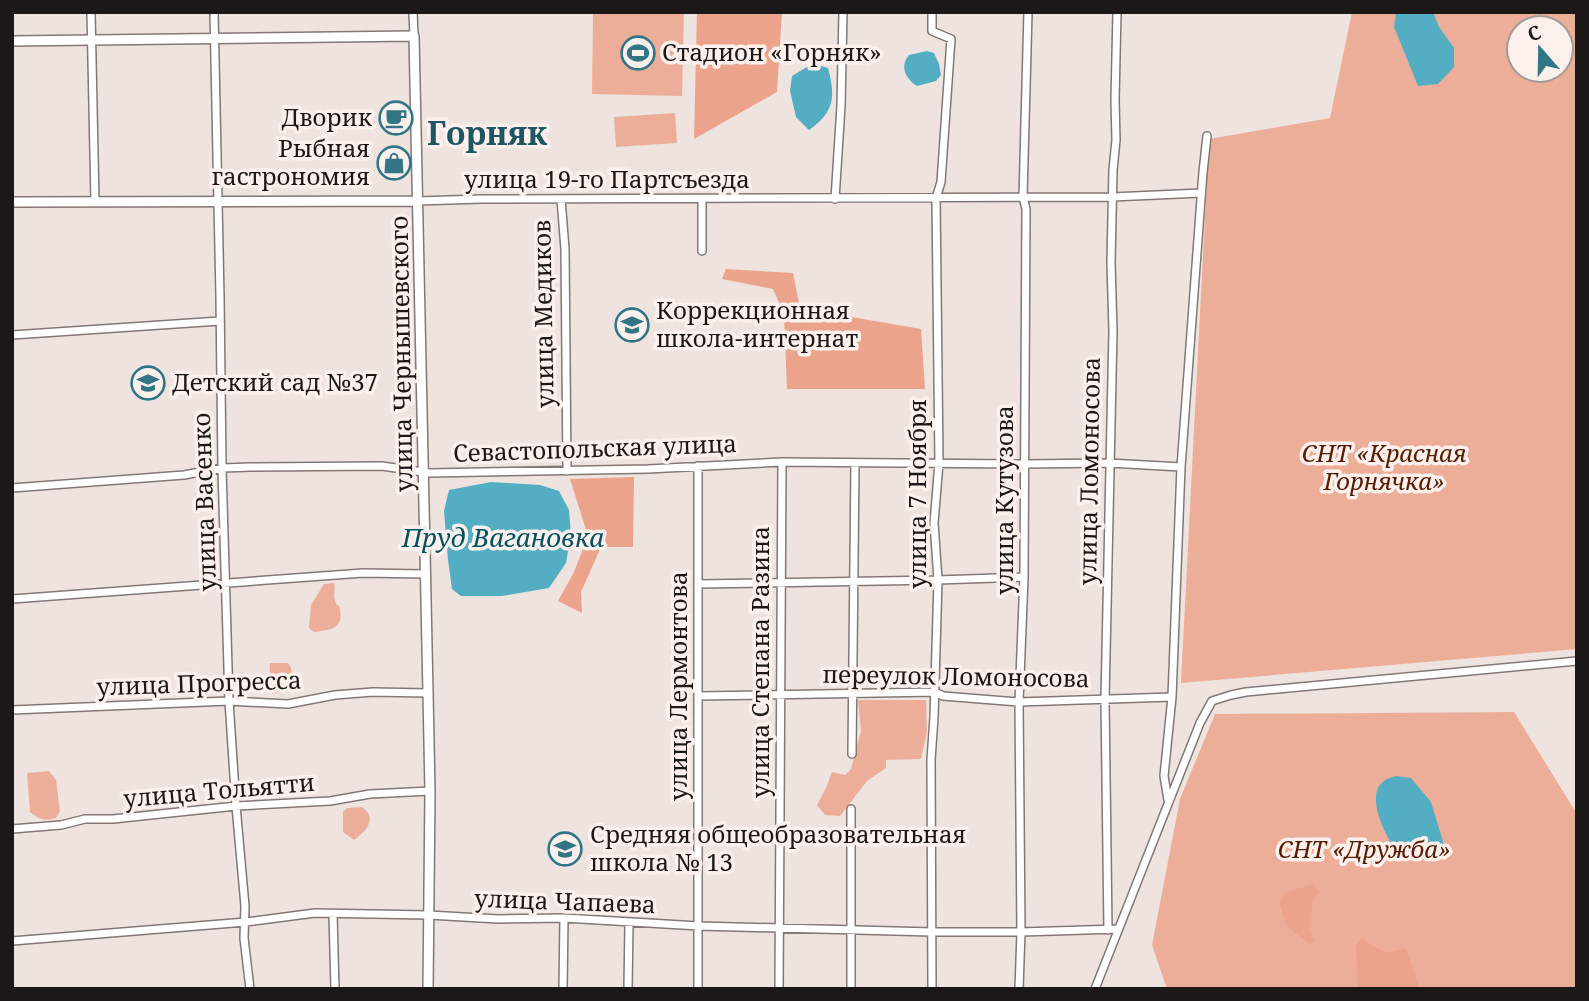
<svg xmlns="http://www.w3.org/2000/svg" width="1589" height="1001" font-family="'Noto Serif',serif">
  <rect width="100%" height="100%" fill="#eee3df"/>
  <path fill="#ecae98" fill-rule="evenodd" d="M 593,12 L 684,12 L 682,96 L 592,94 Z
    M 1352,12 L 1577,12 L 1577,649 L 1181,683 L 1209,139 L 1330,118 ZM 1519,28 L 1561,28 L 1561,70 L 1519,70 Z
    M 675,113 L 677,143 L 616,147 L 614,117 Z
    M 334,583 C 336,589 333,595 335,600 C 338,611 338,600 340,610 C 344,630 328,630 314,632 L 309,628 L 311,605 L 324,584 Z
    M 270,663 L 288,663 C 295,671 291,680 287,689 L 272,694 L 269,685 Z
    M 858,700 L 926,700 L 927,732 L 921,759 L 886,760 L 886,768 L 867,781 L 840,816 L 825,815 L 817,805 L 826,788 L 832,772 L 845,775 L 851,769 L 861,731 Z
    M 1514,712 L 1577,814 L 1577,989 L 1167,989 L 1152,945 L 1180,799 L 1215,714 Z
    M 49,771 L 56,780 L 60,811 L 56,818 C 45,822 39,819 30,812 L 27,773 Z
    M 362,807 C 378,818 366,832 354,840 L 343,832 L 343,812 L 347,808 Z"/>
  <path fill="#eba48b" d="M 697,12 L 782,12 L 777,92 L 694,139 Z
    M 726,269 L 793,273 L 800,308 L 921,329 L 925,389 L 787,389 L 784,314 L 773,289 L 722,279 Z
    M 634,477 L 633,547 L 601,547 L 581,592 L 582,613 L 558,601 L 574,572 L 588,536 L 570,479 Z
    M 1313,884 L 1319,892 L 1312,902 L 1312,912 L 1309,929 L 1315,941 L 1310,944 L 1286,926 L 1280,904 L 1284,893 Z
    M 1362,939 L 1386,953 L 1406,948 L 1420,989 L 1358,989 L 1356,945 Z"/>
  <path fill="#53adc3" d="M 1396,12 L 1433,12 L 1439,27 L 1454,48 L 1454,67 L 1438,84 L 1418,86 L 1394,27 Z
    M 927,51 L 934,53 L 939,64 L 941,75 L 936,81 L 917,86 C 906,79 899,67 909,55 Z
    M 818,65 L 828,68 C 836,98 834,112 809,130 L 796,117 L 790,91 L 792,76 L 807,67 Z
    M 491,482 L 540,485 L 559,491 L 569,510 L 571,535 L 566,563 L 549,588 L 502,596 L 461,596 L 452,589 L 448,560 L 444,511 L 449,490 Z
    M 1395,776 L 1411,778 L 1431,802 L 1444,845 L 1401,857 C 1388,842 1363,796 1384,781 C 1387,778 1391,778 1395,776 Z"/>
  <g fill="none" stroke-linecap="round" stroke-linejoin="round">
    <defs>
      <path id="minor" d="M 91,12 L 95,202
        M 214,12 L 220,297 L 222,468 L 229,701 L 236,806 L 245,906 L 244,938 L 250,989
        M 413,12 L 414,36
        M 932,12 L 932,31 L 951,39 L 941,182 L 936,198 L 939,463 L 934,523 L 938,580 L 934,717 L 931,760 L 932,989
        M 561,199 L 565,249 L 567,471
        M 835,199 L 841,106 L 843,12
        M 417,201 L 481,199 L 1112,197 L 1201,193
        M 702,251 L 702,199
        M 12,335 L 220,321
        M 698,466 L 698,989
        M 12,488 L 184,475 L 222,468 L 251,467 L 382,466 L 430,473 L 648,469 L 782,462 L 1024,464 L 1109,463 L 1181,467
        M 698,584 L 938,580 L 1024,577
        M 12,599 L 363,573 L 426,574
        M 698,696 L 935,692 L 943,696 L 1019,702 L 1172,697
        M 12,710 L 229,701 L 288,704 L 335,695 L 373,692 L 428,693
        M 852,754 L 855,463
        M 1168,800 L 1164,776 L 1172,697 L 1181,467 L 1203,172 L 1207,136
        M 12,829 L 61,825 L 85,819 L 113,819 L 236,806 L 330,801 L 370,794 L 430,791
        M 333,914 L 335,989
        M 1108,930 L 1105,699 L 1113,331 L 1111,263 L 1113,170 L 1116,140 L 1115,100 L 1117,12
        M 12,941 L 246,922 L 315,913 L 429,915 L 498,919 L 564,918 L 699,926 L 932,932 L 1021,932 L 1118,929
        M 563,989 L 564,918
        M 628,989 L 629,923
        M 779,989 L 782,462
        M 851,989 L 851,809
        M 1019,989 L 1021,932 L 1019,702 L 1024,577 L 1026,209 L 1023,197 L 1028,12
        M 1095,989 L 1200,723 L 1212,701 L 1231,695 L 1246,692 L 1577,661"/>
      <path id="tertiary" d="M 12,41 L 414,36 L 428,693 L 430,791 L 428,989
        M 12,202 L 417,201"/>
    </defs>
    <use href="#minor" stroke="#827875" stroke-width="10"/>
    <use href="#tertiary" stroke="#827875" stroke-width="12"/>
    <use href="#minor" stroke="#fff" stroke-width="7"/>
    <use href="#tertiary" stroke="#fff" stroke-width="9"/>
  </g>
  <defs>
    <symbol id="stadium-ring" viewBox="-11 -11 22 22"><circle r="9.5" fill="#fbf0ec" stroke="#327686" stroke-width="1.5"/><path d="M0-5a6.5 5 0 1 0 0 10a6.5 5 0 1 0 0-10ZM-3.5-1.8h7v3.6h-7Z" fill="#327686"/></symbol>
    <symbol id="cafe-ring" viewBox="-11 -11 22 22"><circle r="9.5" fill="#fbf0ec" stroke="#327686" stroke-width="1.5"/><path d="M-5.5-4.5H6V0H3Q3 3.5 0 3.5H-2.5Q-5.5 3.5-5.5 0ZM3-3.2v2h1.7v-2ZM-6 4.5H4V6H-6Z" fill="#327686"/></symbol>
    <symbol id="shop-ring" viewBox="-11 -11 22 22"><circle r="9.5" fill="#fbf0ec" stroke="#327686" stroke-width="1.5"/><path d="M-5-2.5h2.3a2.7 3.5 0 0 1 5.4 0H5L5.5 6h-11ZM-1.5-2.5h3a1.5 2.3 0 0 0-3 0Z" fill="#327686"/></symbol>
    <symbol id="school-ring" viewBox="-11 -11 22 22"><circle r="9.5" fill="#fbf0ec" stroke="#327686" stroke-width="1.5"/><path d="M0-5L7-2L0 1L-7-2ZM-4 1L0 2.5L4 1V4Q0 6-4 4Z" fill="#327686"/></symbol>
  </defs>
  <g fill-rule="evenodd">
    <use href="#stadium-ring" x="619" y="34" width="38" height="38"/>
    <use href="#cafe-ring" x="377" y="99" width="38" height="38"/>
    <use href="#shop-ring" x="375" y="144" width="38" height="38"/>
    <use href="#school-ring" x="613" y="306" width="38" height="38"/>
    <use href="#school-ring" x="129" y="364" width="38" height="38"/>
    <use href="#school-ring" x="546" y="830" width="38" height="38"/>
  </g>
  <g text-anchor="middle" stroke-width="7" stroke-linejoin="round" paint-order="stroke">
    <g font-size="24" fill="#1c1817" stroke="#fbf0ec" text-anchor="start">
      <text x="662" y="61">Стадион «Горняк»</text>
      <text x="372" y="126" text-anchor="end">Дворик</text>
      <text x="370" y="157" text-anchor="end">Рыбная<tspan x="370" dy="28">гастрономия</tspan></text>
      <text x="656" y="319">Коррекционная<tspan x="656" dy="28">школа-интернат</tspan></text>
      <text x="172" y="391">Детский сад №37</text>
      <text x="590" y="843">Средняя общеобразовательная<tspan x="590" dy="28">школа № 13</tspan></text>
    </g>
    <g font-size="24" fill="#1c1817" stroke="#fbf0ec">
      <text x="607" y="188">улица 19-го Партсъезда</text>
      <text transform="translate(544 314) rotate(-91)" y="8">улица Медиков</text>
      <text transform="translate(402 354) rotate(-91)" y="8">улица Чернышевского</text>
      <text transform="translate(595 449) rotate(-2)" y="8">Севастопольская улица</text>
      <text transform="translate(1090 471) rotate(-89)" y="8">улица Ломоносова</text>
      <text transform="translate(918 494) rotate(-90)" y="8">улица 7 Ноября</text>
      <text transform="translate(1005 500) rotate(-90)" y="8">улица Кутузова</text>
      <text transform="translate(205 502) rotate(-92)" y="8">улица Васенко</text>
      <text transform="translate(761 662) rotate(-90)" y="8">улица Степана Разина</text>
      <text transform="translate(956 677) rotate(1)" y="8">переулок Ломоносова</text>
      <text transform="translate(199 684) rotate(-2)" y="8">улица Прогресса</text>
      <text transform="translate(679 686) rotate(-90)" y="8">улица Лермонтова</text>
      <text transform="translate(219 791) rotate(-5)" y="8">улица Тольятти</text>
      <text transform="translate(565 902) rotate(2)" y="8">улица Чапаева</text>
    </g>
    <g font-size="24" font-style="italic" fill="#591b01" stroke="#fbf0ec">
      <text x="1384" y="462">СНТ «Красная<tspan x="1384" dy="28">Горнячка»</tspan></text>
      <text x="1364" y="858">СНТ «Дружба»</text>
    </g>
    <g font-size="26" font-style="italic" fill="#005363" stroke="#fbf0ec">
      <text x="503" y="547">Пруд Вагановка</text>
    </g>
    <g font-size="32" font-weight="bold" fill="#205663" stroke="#fbf0ec">
      <text x="487" y="145">Горняк</text>
    </g>
  </g>
  <rect width="1589" height="1001" fill="none" stroke="#1c1817" stroke-width="28"/>
  <g transform="translate(1540 49) rotate(340)"><circle r="33" fill="#fbf0ec" stroke="#a29a97" stroke-width="2"/>
  <path d="M0-5L12 26L0 18L-12 26Z" fill="#327686"/>
  <text y="-10" font-size="19" font-weight="bold" text-anchor="middle" fill="#1c1817">С</text>
  </g>
</svg>
